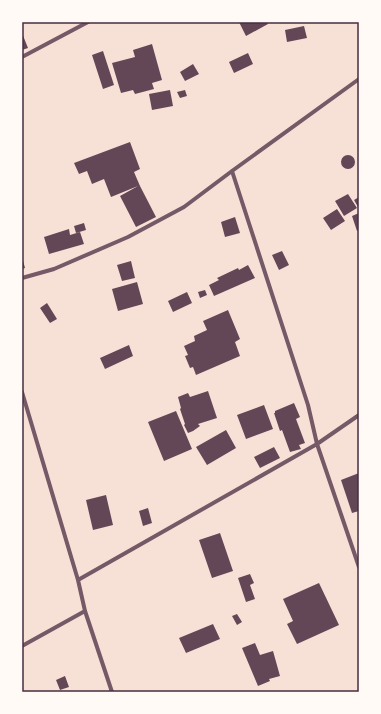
<svg xmlns="http://www.w3.org/2000/svg" width="381" height="714" font-family="'Alegreya Sans',sans-serif">
  <rect width="100%" height="100%" fill="#f7e1d7"/>
  <path fill="#644757" d="M 239,22 L 267,22 L 268,24 L 246,36 Z
    M 304,26 L 307,38 L 287,42 L 285,30 Z
    M 22,33 L 28,48 L 22,50 Z
    M 152,44 L 162,80 L 152,83 L 154,89 L 135,94 L 133,90 L 121,93 L 112,63 L 135,57 L 133,50 Z
    M 103,51 L 114,85 L 103,89 L 92,55 Z
    M 248,53 L 253,64 L 234,73 L 229,62 Z
    M 193,64 L 199,74 L 185,81 L 180,72 Z
    M 170,90 L 173,106 L 152,110 L 149,94 Z
    M 185,90 L 187,96 L 180,98 L 177,92 Z
    M 130,142 L 140,169 L 134,172 L 140,186 L 156,217 L 136,227 L 120,196 L 138,186 L 111,197 L 104,179 L 92,184 L 87,171 L 79,174 L 74,163 Z
    M341 162a7 7 0 1 1 14 0a7 7 0 1 1-14 0Z
    M 348,194 L 357,208 L 344,216 L 335,201 Z
    M 359,197 L 359,206 L 358,207 L 354,200 Z
    M 337,209 L 345,221 L 331,230 L 323,218 Z
    M 359,213 L 359,230 L 357,231 L 352,216 Z
    M 235,217 L 240,233 L 225,237 L 221,222 Z
    M 84,223 L 86,230 L 76,233 L 74,226 Z
    M 69,229 L 70,235 L 80,232 L 84,244 L 49,254 L 44,237 Z
    M 282,251 L 289,265 L 279,270 L 272,255 Z
    M 22,257 L 25,268 L 22,269 Z
    M 131,261 L 135,278 L 122,281 L 117,265 Z
    M 248,265 L 255,278 L 214,296 L 209,285 L 219,280 L 217,278 L 238,268 L 239,270 Z
    M 137,282 L 143,304 L 118,311 L 112,289 Z
    M 205,290 L 207,295 L 200,298 L 198,292 Z
    M 187,292 L 192,303 L 173,312 L 168,301 Z
    M 47,303 L 57,319 L 50,323 L 40,308 Z
    M 228,310 L 240,339 L 235,342 L 240,356 L 196,375 L 193,367 L 190,368 L 185,356 L 188,355 L 184,346 L 195,341 L 194,336 L 207,330 L 203,321 Z
    M 129,345 L 133,356 L 105,369 L 100,358 Z
    M 208,391 L 217,418 L 198,424 L 200,426 L 193,431 L 188,433 L 184,425 L 185,424 L 180,409 L 181,408 L 178,397 L 188,393 L 190,397 Z
    M 294,403 L 300,417 L 296,419 L 305,443 L 299,445 L 301,449 L 290,452 L 282,430 L 280,431 L 274,413 L 275,413 L 275,411 Z
    M 264,405 L 273,429 L 246,439 L 237,415 Z
    M 176,411 L 192,449 L 164,461 L 148,422 Z
    M 226,430 L 236,448 L 207,465 L 196,447 Z
    M 274,447 L 280,458 L 260,468 L 254,457 Z
    M 359,473 L 359,511 L 352,513 L 341,480 Z
    M 106,495 L 113,525 L 93,530 L 86,500 Z
    M 148,508 L 152,523 L 143,526 L 139,511 Z
    M 220,533 L 233,571 L 212,578 L 199,540 Z
    M 250,574 L 254,583 L 250,585 L 255,599 L 246,602 L 238,578 Z
    M 319,583 L 339,625 L 297,644 L 287,624 L 293,621 L 283,599 Z
    M 237,614 L 242,622 L 237,625 L 232,616 Z
    M 213,624 L 220,639 L 186,653 L 179,638 Z
    M 255,643 L 260,655 L 273,651 L 280,676 L 269,679 L 270,681 L 258,686 L 242,648 Z
    M 65,676 L 69,687 L 60,690 L 56,680 Z"/>
  <g fill="none" stroke-linecap="round" stroke-linejoin="round">
    <path stroke="#755966" stroke-width="4" d="M 22,57 L 88,22
      M 232,171 L 308,405 L 317,444 L 359,567
      M 22,278 L 54,269 L 128,237 L 184,207 L 232,171 L 359,79
      M 22,392 L 78,580 L 85,611 L 112,692
      M 78,580 L 317,444 L 359,415
      M 22,646 L 85,611"/>
  </g>
  <rect width="381" height="714" fill="none" stroke="#fffaf5" stroke-width="46"/>
  <rect x="23" y="23" width="335" height="668" fill="none" stroke="#4a2c40" stroke-width="1.5"/>
</svg>
